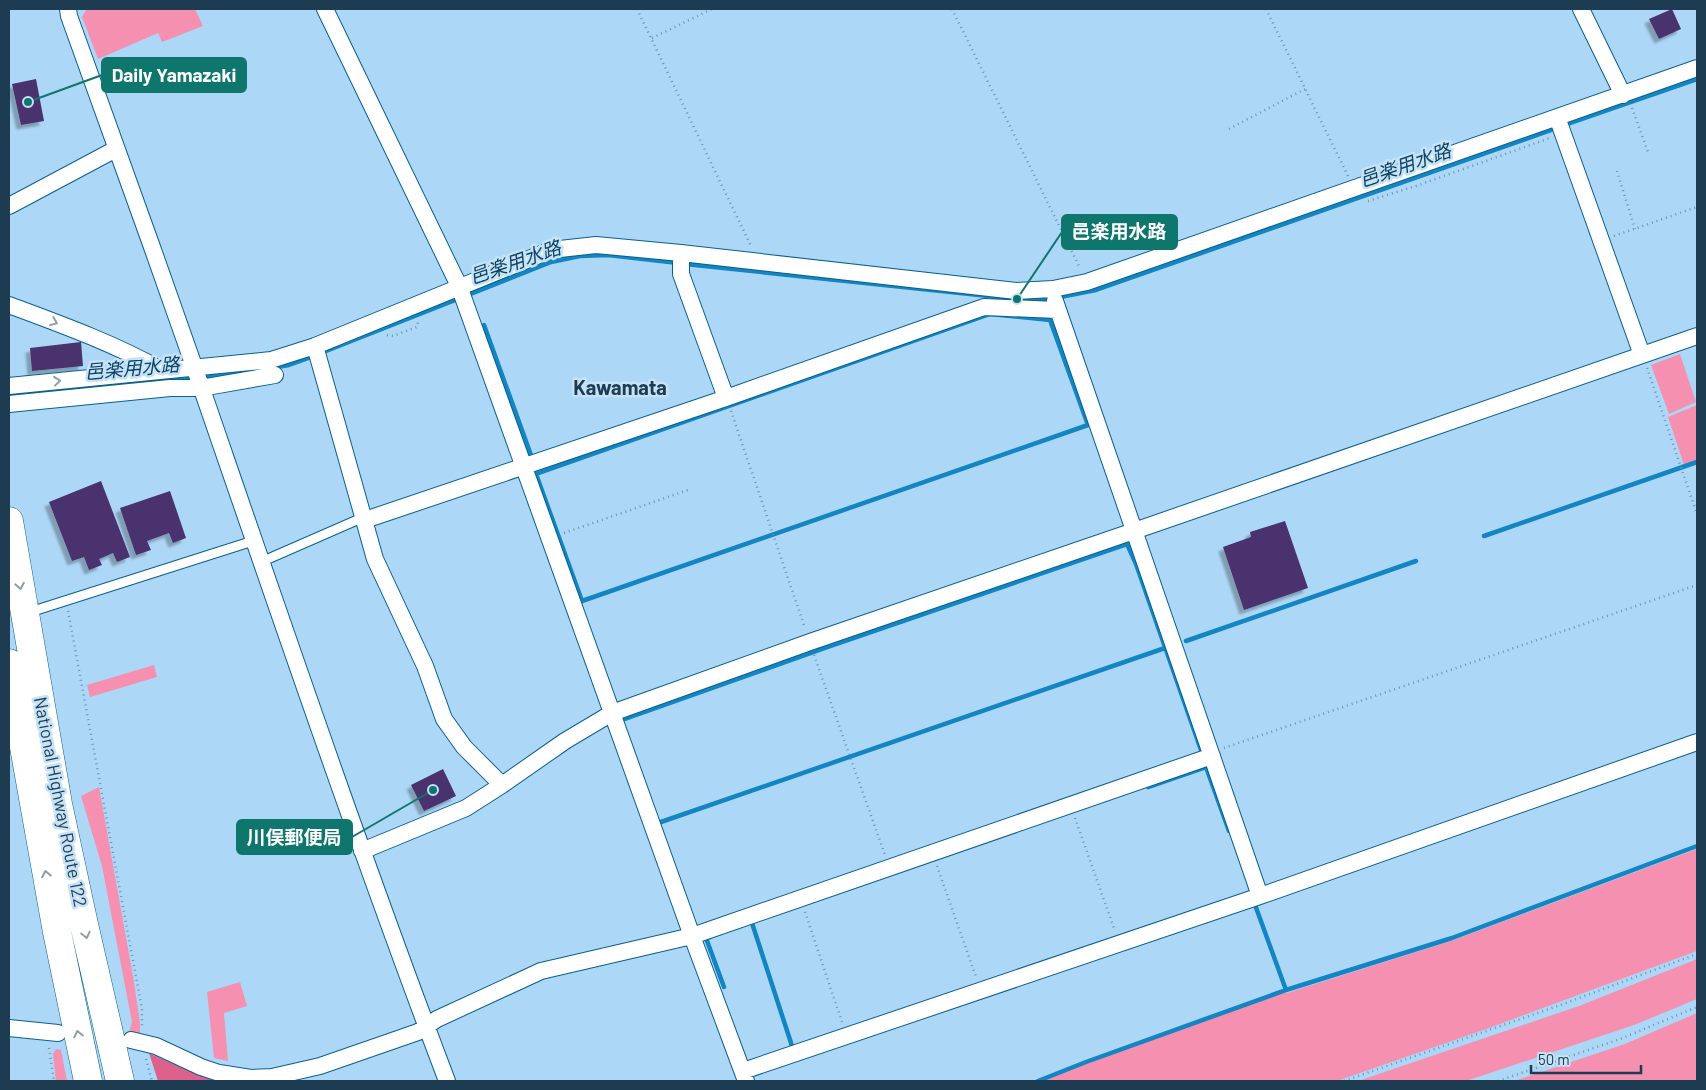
<svg xmlns="http://www.w3.org/2000/svg" width="1706" height="1090" font-family="Barlow,'Noto Sans JP',sans-serif">
  <defs>
    <filter id="shadow"><feDropShadow dx="-4.5" dy="4.5" stdDeviation="1" flood-color="#0004"/></filter>
  </defs>
  <rect width="100%" height="100%" fill="#add7f6"/>
  <path fill="#f590b0" d="M 87,9 L 195,9 L 203,26 L 162,42 L 158,33 L 98,59 L 82,17 Z
    M 1680,354 L 1696,402 L 1669,414 L 1651,365 Z
    M 1697,405 L 1697,460 L 1684,465 L 1668,417 Z
    M 154,665 L 157,677 L 90,697 L 87,685 Z
    M 99,787 L 134,982 L 140,1023 L 140,1039 L 128,1036 L 132,1022 L 102,866 L 81,796 Z
    M 1697,849 L 1697,951 L 1489,1028 L 1337,1081 L 1042,1081 L 1081,1065 L 1282,992 L 1287,993 L 1451,941 Z
    M 1697,959 L 1697,999 L 1634,1025 L 1466,1081 L 1358,1081 L 1579,1006 Z
    M 240,982 L 247,1006 L 224,1013 L 228,1061 L 214,1058 L 207,992 Z
    M 1697,1013 L 1697,1081 L 1514,1081 L 1625,1044 Z
    M 56,1049 L 61,1050 L 67,1081 L 56,1081 L 53,1054 Z"/>
  <path fill="#dd608d" d="M 149,1053 L 187,1070 L 226,1081 L 158,1081 Z"/>
  <g fill="none" stroke-linecap="round" stroke-linejoin="round">
    <path stroke="#1385c2" stroke-width="4.5" d="M 1564,125 L 1697,79
      M 685,264 L 1017,299 L 1045,300 L 1096,290 L 1557,128
      M 990,314 L 1050,320 L 1088,425 L 582,601 L 536,474 Z
      M 484,325 L 532,458
      M 321,353 L 551,262 L 580,256 L 608,255 L 678,263
      M 271,368 L 289,365 L 314,356
      M 202,377 L 239,373
      M 9,395 L 194,378
      M 1484,536 L 1697,462
      M 1186,641 L 1416,561
      M 622,720 L 825,648 L 1127,544 L 1136,564 L 1201,750
      M 1148,787 L 1206,767 L 1229,831
      M 658,823 L 1165,648
      M 1254,902 L 1286,990
      M 752,923 L 793,1049
      M 710,937 L 706,938 L 724,987
      M 1038,1081 L 1086,1062 L 1286,990 L 1452,938 L 1697,846"/>
  </g>
  <path fill="#49306e" filter="url(#shadow)" d="M 1672,9 L 1681,29 L 1659,39 L 1649,19 Z
    M 36,79 L 44,121 L 21,125 L 12,84 Z
    M 81,342 L 83,366 L 32,371 L 30,348 Z
    M 101,481 L 130,557 L 117,562 L 113,553 L 99,559 L 102,565 L 89,570 L 84,557 L 72,561 L 49,502 Z
    M 170,491 L 186,538 L 173,543 L 169,533 L 147,541 L 151,550 L 136,555 L 120,508 Z
    M 1285,521 L 1308,588 L 1244,610 L 1223,547 L 1251,537 L 1250,532 Z
    M 443,769 L 456,796 L 424,811 L 411,785 Z"/>
  <g fill="none" stroke-linecap="round" stroke-linejoin="round">
    <defs>
      <path id="lane" d="M 261,562 L 364,517
        M 27,613 L 253,541"/>
      <path id="street" d="M 68,9 L 69,16 C 111,133 154,251 195,369 C 277,607 358,846 447,1081
        M 325,9 L 459,286 L 692,936 L 746,1081
        M 1581,9 L 1623,95
        M 1557,117 L 1642,355
        M 9,206 L 116,149
        M 681,253 L 681,274 L 726,398
        M 1055,301 L 1260,896
        M 9,305 C 60,324 113,343 161,370
        M 315,346 L 375,559 L 425,666 L 444,719 L 464,747 L 502,785
        M 9,386 L 271,360 L 315,346 L 551,250 L 596,245 L 681,253 L 1016,291 L 1053,289 L 1087,282 L 1697,68
        M 9,404 L 170,388 L 201,388 L 275,375
        M 365,520 L 726,398 L 984,307 L 1057,310
        M 362,851 L 466,808 L 502,785 L 565,741 L 612,713 L 810,642 L 1134,531 L 1697,336
        M 9,1028 L 58,1033
        M 131,1040 L 156,1046 L 201,1067 L 219,1073 L 251,1078 L 272,1077 L 320,1066 L 418,1032 L 437,1019 L 541,971 L 692,936 L 1212,756
        M 743,1071 L 1260,896 L 1697,742"/>
      <path id="highway" d="M 9,521 L 58,804 L 83,920 L 120,1081
        M 9,663 L 57,932 L 88,1081"/>
    </defs>
    <use href="#lane" stroke="#08608d" stroke-width="11"/>
    <use href="#street" stroke="#08608d" stroke-width="18"/>
    <use href="#highway" stroke="#08608d" stroke-width="29"/>
    <path stroke="#6f95af" stroke-width="2.5" stroke-dasharray="1 4" stroke-linecap="butt" d="M 637,9 L 751,246
      M 952,9 L 1080,268
      M 1266,9 L 1348,176
      M 652,38 L 712,9
      M 1632,108 L 1648,152
      M 1229,129 L 1305,89
      M 1617,171 L 1635,229
      M 1368,201 L 1416,186 L 1550,138
      M 1614,236 L 1697,207
      M 387,335 L 393,336 L 417,327 L 418,322 L 421,321
      M 1647,368 L 1697,514
      M 731,411 L 805,628
      M 564,533 L 688,490
      M 68,611 L 142,1009 L 142,1026
      M 814,655 L 885,855
      M 1224,748 L 1697,585
      M 1075,818 L 1115,931
      M 937,866 L 976,977
      M 805,912 L 842,1022
      M 49,1048 L 54,1081
      M 146,1059 L 152,1081
      M 1344,1081 L 1563,1004 L 1697,954
      M 1498,1081 L 1620,1039 L 1697,1007"/>
    <use href="#lane" stroke="#fff" stroke-width="9"/>
    <use href="#street" stroke="#fff" stroke-width="16"/>
    <use href="#highway" stroke="#fff" stroke-width="28"/>
  </g>
  <defs><path id="oneway-chevron" d="M-2-3.5L2.5 0L-2 3.5" fill="none" stroke-width="1.6" stroke-linecap="round" stroke-linejoin="round" transform="scale(1.25)"/></defs>
  <g stroke="#8e9ea8">
    <use href="#oneway-chevron" transform="translate(54 322) rotate(22)"/>
    <use href="#oneway-chevron" transform="translate(57 381) rotate(-6)"/>
    <use href="#oneway-chevron" transform="translate(20 586) rotate(80)"/>
    <use href="#oneway-chevron" transform="translate(46 874) rotate(-101)"/>
    <use href="#oneway-chevron" transform="translate(86 935) rotate(77)"/>
    <use href="#oneway-chevron" transform="translate(78 1034) rotate(-102)"/>
  </g>
  <g text-anchor="middle" stroke-width="5" stroke-linejoin="round" paint-order="stroke">
    <g font-size="18" fill="#1d3c51" stroke="#c6e2f7">
      <text transform="translate(60 802) rotate(79)" y="6">National Highway Route 122</text>
    </g>
    <g font-size="19" font-style="italic" fill="#0c4363" stroke="#c6e2f7">
      <text transform="translate(1405 165) rotate(-19)" y="7">邑楽用水路</text>
      <text transform="translate(515 262) rotate(-19)" y="7">邑楽用水路</text>
      <text transform="translate(132 368) rotate(-5)" y="7">邑楽用水路</text>
    </g>
    <g font-size="20" font-weight="bold" fill="#1d3c51" stroke="#c6e2f7">
      <text x="620" y="395">Kawamata</text>
    </g>
  </g>
  <path fill="none" stroke="#0f766e" stroke-width="2" d="M28 102L102 75M1017 299L1062 232M433 790L352 837"/>
  <g fill="#0f766e" stroke="#c6e2f7" stroke-width="2">
    <circle cx="28" cy="102" r="5"/>
    <circle cx="1017" cy="299" r="5"/>
    <circle cx="433" cy="790" r="5"/>
  </g>
  <g fill="#0f766e" stroke="#0f766e" stroke-width="2">
    <rect x="102" y="58" width="144" height="34" rx="5"/>
    <rect x="1062" y="215" width="115" height="34" rx="5"/>
    <rect x="237" y="820" width="115" height="34" rx="5"/>
  </g>
  <g font-size="19" text-anchor="middle" font-weight="bold" fill="#fff">
    <text x="174" y="82">Daily Yamazaki</text>
    <text x="1119" y="238">邑楽用水路</text>
    <text x="294" y="844">川俣郵便局</text>
  </g>
  <rect width="1706" height="1090" fill="none" stroke="#1d3c51" stroke-width="20"/>
  <path d="M1531 1065v8h110v-8" fill="none" stroke="#1d3c51" stroke-width="2.5"/>
  <text x="1538" y="1065" font-size="15" fill="#1d3c51" stroke="#c6e2f7" stroke-width="4" paint-order="stroke">50 m</text>
</svg>
